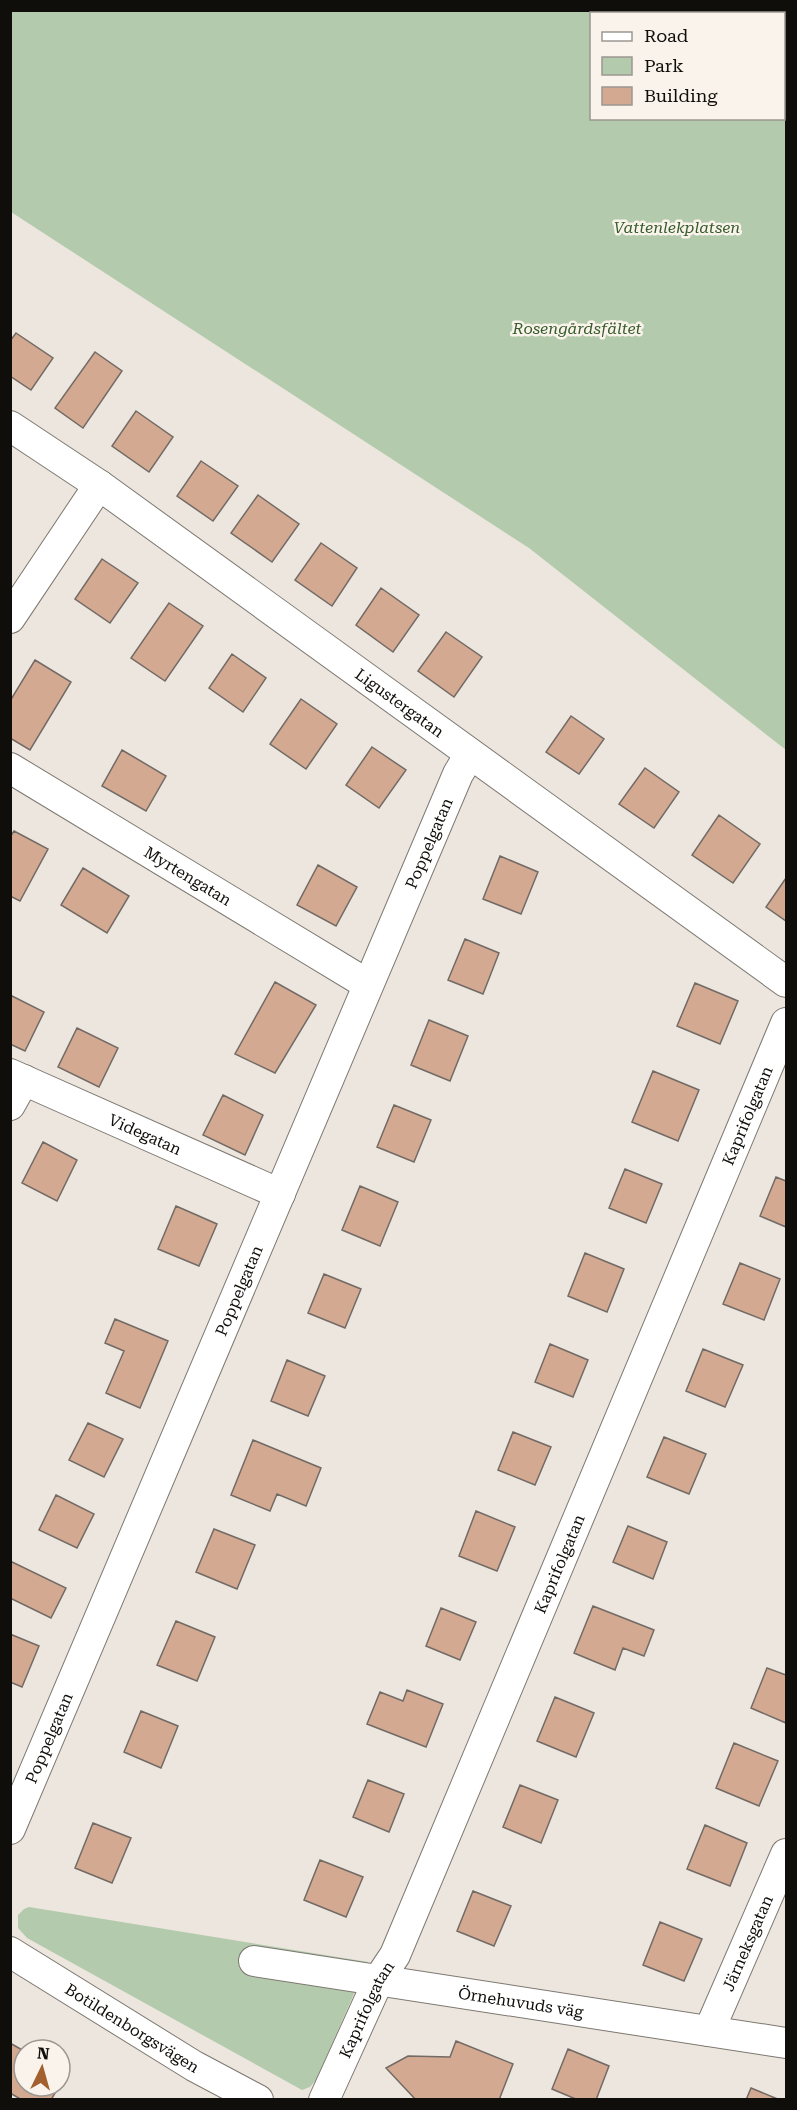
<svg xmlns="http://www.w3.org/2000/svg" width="797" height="2110" font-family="'Roboto Serif',serif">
  <rect width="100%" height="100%" fill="#ece6de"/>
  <path fill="#b3cbac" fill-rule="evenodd" d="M 10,11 L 786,11 L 786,750 L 529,548 L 11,212 ZM 592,14 L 784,14 L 784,118 L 592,118 Z
    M 29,1907 L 368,1962 L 316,2080 L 310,2087 L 302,2090 L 27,1938 L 18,1928 L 18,1915 L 24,1909 Z"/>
  <path fill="#d3a991" stroke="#726a65" stroke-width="1.5" d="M 16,333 L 53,358 L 31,390 L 10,376 L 10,341 Z
    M 95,352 L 122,371 L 83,428 L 55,408 Z
    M 136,411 L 173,437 L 149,472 L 112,446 Z
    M 201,461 L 238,486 L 213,521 L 177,496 Z
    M 258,495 L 299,524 L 272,562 L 231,533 Z
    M 321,543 L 357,568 L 332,606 L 295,580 Z
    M 102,559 L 138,583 L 110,623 L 75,599 Z
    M 381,588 L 419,615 L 393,652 L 356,625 Z
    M 169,603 L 203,626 L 165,681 L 131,658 Z
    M 446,632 L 482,657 L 454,697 L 418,671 Z
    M 232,654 L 266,678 L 243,712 L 209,688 Z
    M 35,660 L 71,682 L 30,750 L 10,738 L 10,701 Z
    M 301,699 L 337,724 L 306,769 L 270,744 Z
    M 571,716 L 604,739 L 579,774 L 546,752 Z
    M 372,747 L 406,770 L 379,808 L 346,785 Z
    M 122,750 L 166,776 L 146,811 L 102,786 Z
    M 645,768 L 679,792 L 654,828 L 619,804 Z
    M 719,815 L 760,844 L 733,883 L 692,855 Z
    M 14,831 L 48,849 L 20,901 L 10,896 L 10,837 Z
    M 500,856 L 538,872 L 521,914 L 483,899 Z
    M 318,865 L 357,887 L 336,926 L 297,905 Z
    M 83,868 L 129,896 L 107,933 L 61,905 Z
    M 786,878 L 786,921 L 766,907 Z
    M 465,939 L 499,953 L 483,994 L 448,980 Z
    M 275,982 L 316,1005 L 275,1073 L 235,1054 Z
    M 695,983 L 738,1001 L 720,1044 L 677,1026 Z
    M 10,995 L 44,1012 L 25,1051 L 10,1044 Z
    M 429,1020 L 468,1036 L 450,1081 L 411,1065 Z
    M 77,1028 L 118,1048 L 99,1087 L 58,1067 Z
    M 653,1071 L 699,1090 L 678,1141 L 632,1122 Z
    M 223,1095 L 263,1115 L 245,1155 L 203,1135 Z
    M 394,1105 L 431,1120 L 414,1162 L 377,1147 Z
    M 43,1142 L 77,1160 L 57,1201 L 22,1183 Z
    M 625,1169 L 662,1184 L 646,1223 L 609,1208 Z
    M 776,1177 L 786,1181 L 786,1227 L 760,1216 Z
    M 360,1186 L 398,1202 L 380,1246 L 342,1230 Z
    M 176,1206 L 217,1224 L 199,1266 L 158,1249 Z
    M 585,1253 L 624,1269 L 607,1312 L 568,1296 Z
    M 740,1263 L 780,1279 L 764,1320 L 723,1304 Z
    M 324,1274 L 361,1289 L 345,1328 L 308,1313 Z
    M 115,1319 L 168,1341 L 140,1408 L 106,1393 L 124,1351 L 105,1343 Z
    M 550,1344 L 588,1360 L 573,1397 L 535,1382 Z
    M 703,1349 L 743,1365 L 725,1407 L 686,1391 Z
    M 287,1360 L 325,1376 L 308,1416 L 271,1401 Z
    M 88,1423 L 123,1439 L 104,1477 L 69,1460 Z
    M 513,1432 L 551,1447 L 535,1485 L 498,1470 Z
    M 664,1437 L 706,1454 L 689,1494 L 647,1477 Z
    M 253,1440 L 321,1468 L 306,1506 L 277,1494 L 270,1511 L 231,1495 Z
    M 56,1495 L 94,1514 L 77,1548 L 39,1530 Z
    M 476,1511 L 515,1527 L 497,1571 L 459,1556 Z
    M 628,1526 L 667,1542 L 653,1579 L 613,1562 Z
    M 214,1529 L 255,1545 L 237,1589 L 196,1572 Z
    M 10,1561 L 66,1588 L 51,1618 L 10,1598 Z
    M 593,1606 L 654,1630 L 644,1656 L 623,1648 L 615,1670 L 574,1653 Z
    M 441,1608 L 476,1622 L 460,1660 L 426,1646 Z
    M 176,1621 L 215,1637 L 197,1681 L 157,1665 Z
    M 10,1634 L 39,1646 L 22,1687 L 10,1682 Z
    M 767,1668 L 786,1675 L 786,1723 L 751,1708 Z
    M 407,1690 L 443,1704 L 426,1747 L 367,1724 L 380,1692 L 403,1701 Z
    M 555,1697 L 594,1713 L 576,1757 L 537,1741 Z
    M 141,1711 L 178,1726 L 161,1768 L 124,1752 Z
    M 734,1743 L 778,1761 L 759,1806 L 716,1788 Z
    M 368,1780 L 404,1794 L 389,1832 L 353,1817 Z
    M 520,1785 L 558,1800 L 541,1843 L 503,1827 Z
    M 93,1823 L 131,1838 L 112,1883 L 75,1868 Z
    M 705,1825 L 747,1843 L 730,1886 L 687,1869 Z
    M 320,1860 L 363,1877 L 346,1917 L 304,1900 Z
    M 473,1891 L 511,1906 L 494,1946 L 457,1931 Z
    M 660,1922 L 702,1939 L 684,1981 L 643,1965 Z
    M 456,2041 L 513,2064 L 499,2100 L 416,2100 L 386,2068 L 408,2056 L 450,2057 Z
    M 10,2043 L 24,2051 L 24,2086 L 59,2086 L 51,2100 L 22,2100 L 10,2093 Z
    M 568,2049 L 609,2066 L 596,2100 L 578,2100 L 552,2089 Z
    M 751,2088 L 780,2100 L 746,2100 Z"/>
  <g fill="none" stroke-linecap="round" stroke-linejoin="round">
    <defs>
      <g id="street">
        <path id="s1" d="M 10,426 L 99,485 L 786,982"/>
        <path d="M 10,618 L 99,485"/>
        <path id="s2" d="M 10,768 L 367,984"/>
        <path id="s3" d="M 10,1074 L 280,1194"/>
        <path d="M 10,1105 L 24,1080"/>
        <path id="s4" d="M 10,1829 L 458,774 L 470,754"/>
        <path id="s5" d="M 10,1952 L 194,2066 L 258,2100"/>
        <path id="s6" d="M 254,1961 L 786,2043"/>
        <path id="s7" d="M 709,2031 L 786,1854"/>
        <path id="s8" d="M 324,2100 L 379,1979 L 395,1955 L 786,1023"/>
      </g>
    </defs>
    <use href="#street" stroke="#7d7871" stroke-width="32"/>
    <use href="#street" stroke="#fff" stroke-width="30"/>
  </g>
  <g text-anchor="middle" stroke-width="5" stroke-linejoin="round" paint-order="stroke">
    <g font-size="16" font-style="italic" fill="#355c2a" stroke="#f9f3eb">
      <text x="677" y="233">Vattenlekplatsen</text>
      <text x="577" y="334">Rosengårdsfältet</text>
    </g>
    <g font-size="16" fill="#100e0b" stroke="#f9f3eb">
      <text dy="6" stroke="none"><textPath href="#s1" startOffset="478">Ligustergatan</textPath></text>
      <text dy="6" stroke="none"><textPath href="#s4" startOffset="1071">Poppelgatan</textPath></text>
      <text dy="6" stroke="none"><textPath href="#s2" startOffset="208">Myrtengatan</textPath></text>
      <text dy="6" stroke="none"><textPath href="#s8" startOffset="1072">Kaprifolgatan</textPath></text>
      <text dy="6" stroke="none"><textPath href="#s3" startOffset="148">Videgatan</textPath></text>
      <text dy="6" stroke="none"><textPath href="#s4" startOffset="585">Poppelgatan</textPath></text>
      <text dy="6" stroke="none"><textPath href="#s8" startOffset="586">Kaprifolgatan</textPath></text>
      <text dy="6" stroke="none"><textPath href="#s4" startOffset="99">Poppelgatan</textPath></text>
      <text dy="6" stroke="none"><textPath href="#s7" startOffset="96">Järneksgatan</textPath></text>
      <text dy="6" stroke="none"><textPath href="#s6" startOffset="270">Örnehuvuds väg</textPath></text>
      <text dy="6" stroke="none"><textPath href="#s8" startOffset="100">Kaprifolgatan</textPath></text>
      <text dy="6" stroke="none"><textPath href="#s5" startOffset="144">Botildenborgsvägen</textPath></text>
    </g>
  </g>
  <rect width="797" height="2110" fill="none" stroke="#100e0b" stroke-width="24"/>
  <rect x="590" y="12" width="195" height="108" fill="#f9f3eb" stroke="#9c9791" stroke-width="1.5"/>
  <rect x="602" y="32" width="30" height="9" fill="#ffffff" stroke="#9c9791" stroke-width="1.5"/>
  <text x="644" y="42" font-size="18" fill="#100e0b">Road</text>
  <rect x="602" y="57" width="30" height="18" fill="#b3cbac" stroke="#9c9791" stroke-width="1.5"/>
  <text x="644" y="72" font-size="18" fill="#100e0b">Park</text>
  <rect x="602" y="87" width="30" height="18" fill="#d3a991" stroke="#9c9791" stroke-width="1.5"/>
  <text x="644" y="102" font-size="18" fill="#100e0b">Building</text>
  <g transform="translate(42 2068) rotate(5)"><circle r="28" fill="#f9f3eb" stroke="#9c9791" stroke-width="1.5"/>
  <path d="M0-4.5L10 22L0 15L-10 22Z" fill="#a3602f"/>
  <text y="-9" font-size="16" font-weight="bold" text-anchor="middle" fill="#100e0b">N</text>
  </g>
</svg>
